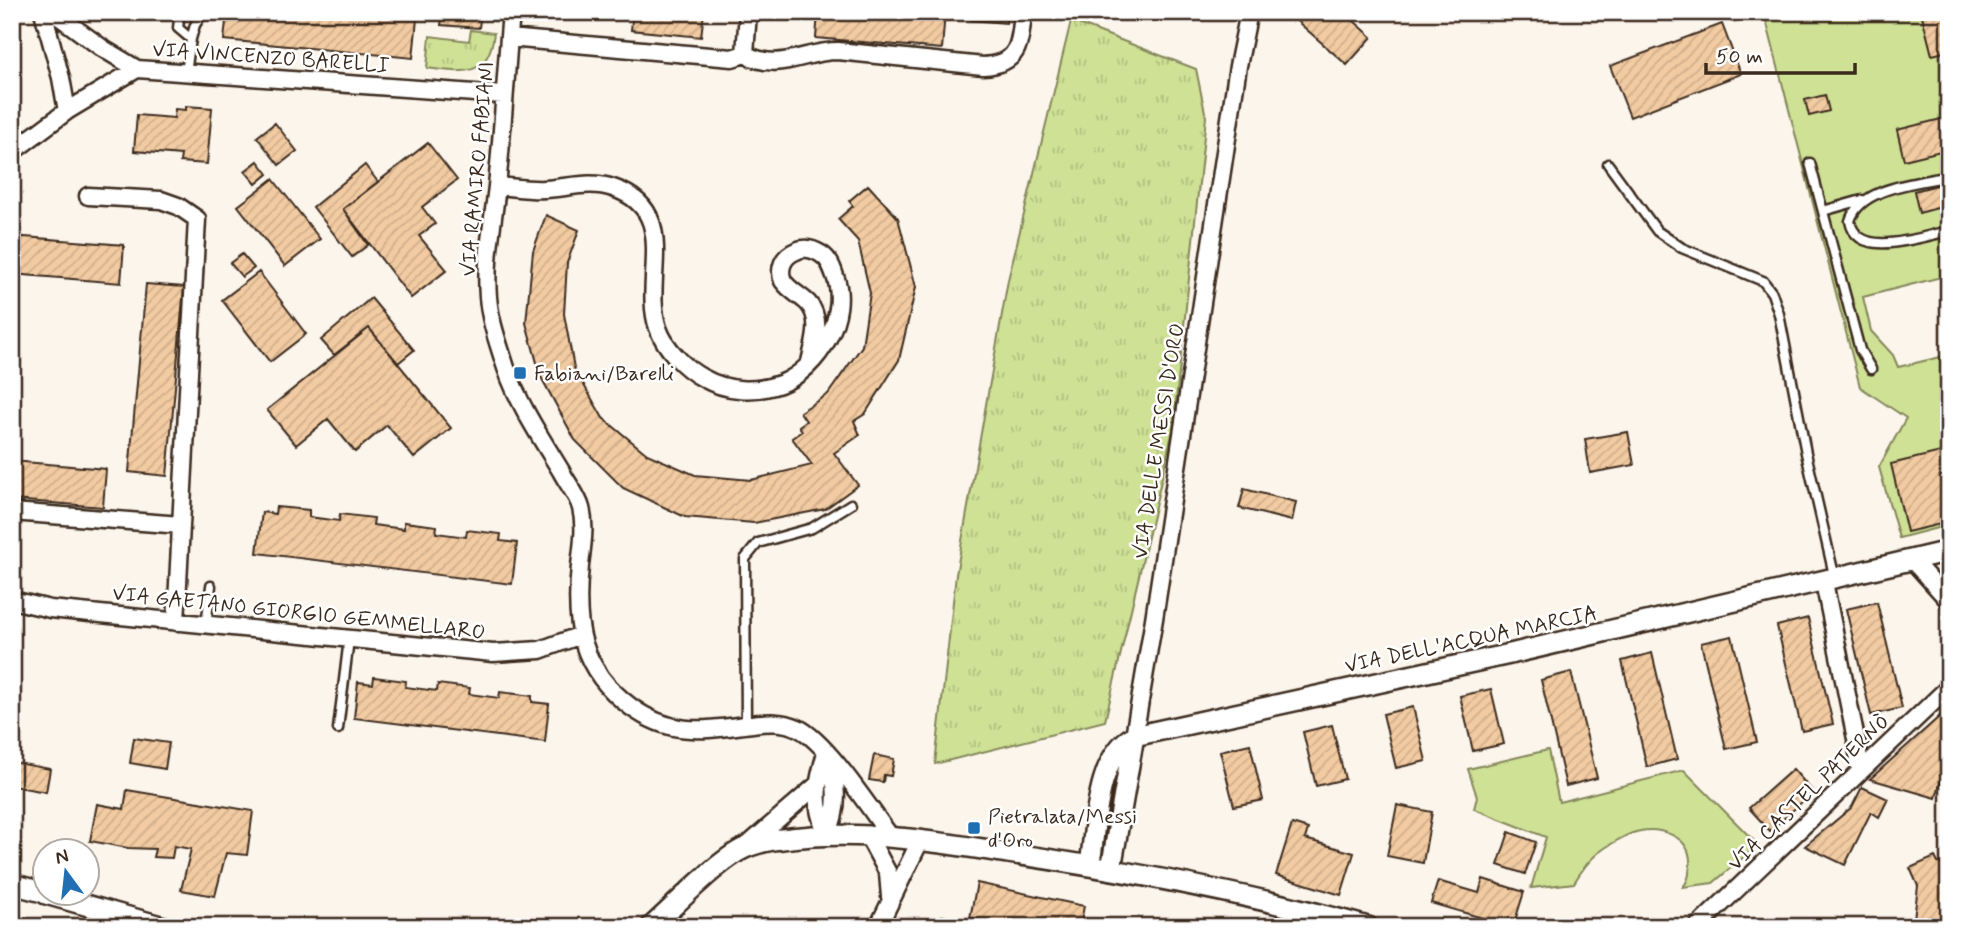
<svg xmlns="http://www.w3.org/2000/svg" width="1961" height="939" font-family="Mynerve,sans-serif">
  <defs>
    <pattern id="grass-tufts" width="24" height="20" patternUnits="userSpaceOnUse" patternTransform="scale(1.75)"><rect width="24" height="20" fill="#cee195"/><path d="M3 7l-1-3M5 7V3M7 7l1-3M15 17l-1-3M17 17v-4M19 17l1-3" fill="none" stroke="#b2c180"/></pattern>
    <pattern id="building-hatch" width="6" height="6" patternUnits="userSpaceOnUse" patternTransform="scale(1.75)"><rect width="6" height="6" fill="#f2cba2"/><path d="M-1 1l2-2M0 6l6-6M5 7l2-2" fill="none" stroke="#d0ae8b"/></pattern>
  </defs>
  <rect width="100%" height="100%" fill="#fcf5ec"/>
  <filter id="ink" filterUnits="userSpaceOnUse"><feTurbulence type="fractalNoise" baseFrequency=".0143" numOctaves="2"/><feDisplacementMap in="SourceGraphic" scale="14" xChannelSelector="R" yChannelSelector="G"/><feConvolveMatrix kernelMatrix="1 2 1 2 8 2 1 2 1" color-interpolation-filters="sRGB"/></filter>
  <g filter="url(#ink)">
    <path fill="url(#grass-tufts)" stroke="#84865a" stroke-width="2" d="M 1071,21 L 1196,69 L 1206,117 L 1173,430 L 1105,721 L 935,764 L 956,575 L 1008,280 Z
      M 471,30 L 494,33 C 489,78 463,73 427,68 L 430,36 L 469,41 Z"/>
    <path fill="#cee195" stroke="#84865a" stroke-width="2" d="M 1764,12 L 1949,12 L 1949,275 L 1863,297 L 1871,331 L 1893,355 L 1898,367 L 1949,355 L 1949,525 L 1899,538 L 1879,467 L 1906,418 L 1860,387 Z
      M 1548,750 L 1559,802 L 1684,770 L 1758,845 L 1713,883 L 1683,887 C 1690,878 1689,873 1690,862 C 1690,835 1658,826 1636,832 C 1625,835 1607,846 1598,853 C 1587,862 1581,871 1574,883 L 1531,888 L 1546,837 L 1474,809 L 1477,797 L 1468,769 Z"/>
    <path fill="url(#building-hatch)" stroke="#3b2a1e" stroke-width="2" d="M 227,12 L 343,12 L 417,19 L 413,58 L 224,40 Z
      M 443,12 L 481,12 L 479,28 L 441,25 Z
      M 633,12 L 704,12 L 701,37 L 631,30 Z
      M 818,12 L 945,12 L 942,49 L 816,38 Z
      M 972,12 L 1007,12 L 1006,23 L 971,20 Z
      M 1293,12 L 1344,12 L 1372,37 L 1347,65 L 1290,15 Z
      M 1921,12 L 1949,12 L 1949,51 L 1932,55 Z
      M 1722,24 L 1741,74 L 1630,117 L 1610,66 Z
      M 1825,95 L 1829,111 L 1809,116 L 1805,100 Z
      M 186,106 L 212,108 L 207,164 L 180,162 L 181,155 L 134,151 L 137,115 L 174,118 L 175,109 L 186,110 Z
      M 1949,117 L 1949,149 L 1904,160 L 1897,130 Z
      M 275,123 L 297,151 L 279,165 L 257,137 Z
      M 428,143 L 457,180 L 422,207 L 435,224 L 419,236 L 447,270 L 411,298 L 343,209 Z
      M 258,161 L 268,174 L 256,184 L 245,171 Z
      M 365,165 L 378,182 L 343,209 L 368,245 L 352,257 L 313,207 Z
      M 273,179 L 320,239 L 285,266 L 238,206 Z
      M 1949,182 L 1949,205 L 1919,213 L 1914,191 Z
      M 868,185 L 898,218 L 916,287 L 899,360 L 865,414 L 854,421 L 860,435 L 834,453 L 858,485 L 825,509 L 754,523 L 685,517 L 623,488 L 575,440 L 541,377 L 526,323 L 533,251 L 546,215 L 579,230 L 567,263 L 564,314 L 574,368 L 603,418 L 647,454 L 695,475 L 751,480 L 812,465 L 792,438 L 802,431 L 799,426 L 806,421 L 800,412 L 828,394 L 862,346 L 870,293 L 858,241 L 838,219 L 853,206 L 849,201 Z
      M 12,236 L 124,245 L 121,283 L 12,274 Z
      M 242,254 L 254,268 L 242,277 L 230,263 Z
      M 259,272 L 306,334 L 270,362 L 222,300 Z
      M 146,284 L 184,287 L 167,476 L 129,472 Z
      M 371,298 L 414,350 L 398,363 L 369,328 L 334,355 L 321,340 Z
      M 369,328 L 451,428 L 414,458 L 387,425 L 355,452 L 328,419 L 296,445 L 267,410 Z
      M 1628,432 L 1634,465 L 1590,473 L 1585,439 Z
      M 1949,450 L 1949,522 L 1907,532 L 1891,464 Z
      M 12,461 L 106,469 L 103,507 L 12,500 Z
      M 1244,489 L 1296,502 L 1292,521 L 1239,508 Z
      M 276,507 L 309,510 L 309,517 L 339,521 L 340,514 L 374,518 L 373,525 L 404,529 L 404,522 L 437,526 L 436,533 L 466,537 L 467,530 L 501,534 L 500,541 L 517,543 L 512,584 L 257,553 L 262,512 L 275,514 Z
      M 1877,602 L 1902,708 L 1871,715 L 1846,609 Z
      M 1808,618 L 1833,724 L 1802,731 L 1777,626 Z
      M 1732,636 L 1757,742 L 1726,749 L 1701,643 Z
      M 1652,653 L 1677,759 L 1647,767 L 1622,661 Z
      M 1571,672 L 1597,778 L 1566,786 L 1541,680 Z
      M 374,677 L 406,681 L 405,687 L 437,691 L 438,684 L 470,688 L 469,694 L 499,698 L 500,692 L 532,696 L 532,702 L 549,704 L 545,742 L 354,718 L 358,682 L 373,684 Z
      M 1491,689 L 1504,744 L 1473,751 L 1460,696 Z
      M 1413,707 L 1426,761 L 1396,768 L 1383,714 Z
      M 1949,708 L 1949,753 L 1936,798 L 1870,779 Z
      M 1332,725 L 1345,779 L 1316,786 L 1303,732 Z
      M 134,738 L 169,743 L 165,769 L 130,763 Z
      M 1250,744 L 1263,800 L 1234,806 L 1220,751 Z
      M 12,749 L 15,750 L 12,762 L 50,769 L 46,792 L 12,786 Z
      M 874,755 L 894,759 L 891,776 L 884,775 L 883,782 L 869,780 Z
      M 1793,769 L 1813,792 L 1770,831 L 1749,808 Z
      M 1862,787 L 1888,799 L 1879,817 L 1871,812 L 1845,865 L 1805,846 L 1852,807 Z
      M 127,790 L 253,811 L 247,855 L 226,853 L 215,896 L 181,890 L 191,849 L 174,846 L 172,858 L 153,857 L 155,849 L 128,848 L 90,841 L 97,804 L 124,809 Z
      M 1397,805 L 1432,812 L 1423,863 L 1387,856 Z
      M 1292,824 L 1308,829 L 1305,839 L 1354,853 L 1341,895 L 1276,875 Z
      M 1509,832 L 1536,842 L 1525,874 L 1498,865 Z
      M 1935,857 L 1938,863 L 1949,865 L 1949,927 L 1913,927 L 1918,886 L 1910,868 Z
      M 1483,879 L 1524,892 L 1513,927 L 1431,903 L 1438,881 L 1479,893 Z
      M 977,883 L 1084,906 L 1080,927 L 1012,927 L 970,918 Z
      M 942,916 L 980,924 L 979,927 L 940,927 Z"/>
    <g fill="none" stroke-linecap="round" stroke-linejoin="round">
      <defs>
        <path id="service" d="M 180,12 L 178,28 L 191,39 L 186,72
          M 191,39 L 195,25 L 203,12
          M 1810,163 L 1860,350 L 1871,369
          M 1608,164 L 1657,231 L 1682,248 L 1763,281 L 1772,293 L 1779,314 L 1806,453 L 1835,579
          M 1949,176 C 1918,183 1860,187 1850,221 C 1857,261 1923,236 1949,231
          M 1823,211 L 1862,200
          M 206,625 L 211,586
          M 746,725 L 745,559 L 758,543 L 812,528 L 851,504
          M 338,729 L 349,639"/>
        <path id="minor" d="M 43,12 L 61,78 L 67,111
          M 53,12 L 102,48 L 137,69 L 503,95
          M 511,12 C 506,70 503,128 497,186 C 493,223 485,260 488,297 C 490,322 499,345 506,368 C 519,405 541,438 561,471 C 567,483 578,496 581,508 C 586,528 582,546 580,566 C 574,625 580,669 631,707 C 672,737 704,730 752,724 C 768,722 783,721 798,728 C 826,741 870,809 890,836
          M 509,38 L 732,58 L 745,54 C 779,73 803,51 838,51 L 983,66 C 1020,64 1020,43 1023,12
          M 745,54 L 748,12
          M 12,152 L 67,111 L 137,69
          M 497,186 C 513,187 529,190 545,189 C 568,188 590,180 613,188 C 682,211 641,279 658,328 C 665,348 684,368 703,378 C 726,391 755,393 780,384 C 819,369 850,315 835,276 C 832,267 829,259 821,254 C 813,249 804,247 796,251 C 783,256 778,269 783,281 C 790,291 800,295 808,303 C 823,319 814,344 810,362
          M 88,196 L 161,200 L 178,206 L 197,219 L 176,622
          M 12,512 L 181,525
          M 1913,561 L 1949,601
          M 1824,582 L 1857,744 L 1860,770
          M 12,600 L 50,609 L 493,653 L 540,650 L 581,635
          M 1134,736 L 1154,619 L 1238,66 L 1249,12
          M 826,753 C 816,787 813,802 827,835
          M 827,835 C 838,811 839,787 829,762
          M 868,836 L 888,873 L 890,897
          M 747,846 L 817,785
          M 878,927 L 921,839
          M 1697,927 L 1949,687"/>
        <path id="tertiary" d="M 1090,865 C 1096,826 1096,756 1134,736 L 1510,654 L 1949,551
          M 1111,869 L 1134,736
          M 12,884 L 46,893
          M 46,894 L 164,927
          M 651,927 C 675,906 718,860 745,848 C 766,839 790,838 813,836 C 879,832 943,843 1008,853 C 1129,871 1250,894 1368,927"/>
      </defs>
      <use href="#service" stroke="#3b2a1e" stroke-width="13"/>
      <use href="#minor" stroke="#3b2a1e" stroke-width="21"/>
      <use href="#tertiary" stroke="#3b2a1e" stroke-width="24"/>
      <use href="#service" stroke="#fff" stroke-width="8"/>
      <use href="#minor" stroke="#fff" stroke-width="16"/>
      <use href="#tertiary" stroke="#fff" stroke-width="19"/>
    </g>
  </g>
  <g fill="#1f6fb2" stroke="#fff" stroke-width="2.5">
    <rect x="513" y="366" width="14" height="14" rx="3.5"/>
    <rect x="967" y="821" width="14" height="14" rx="3.5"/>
  </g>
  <g text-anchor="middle" stroke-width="5" stroke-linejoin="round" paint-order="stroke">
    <g font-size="21" fill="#3b2a1e" stroke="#fff">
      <text transform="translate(271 57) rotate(4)" y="7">VIA VINCENZO BARELLI</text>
      <text transform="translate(477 169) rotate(-85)" y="7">VIA RAMIRO FABIANI</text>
      <text transform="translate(1158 441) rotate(-81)" y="7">VIA DELLE MESSI D'ORO</text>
      <text transform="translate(299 612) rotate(6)" y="7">VIA GAETANO GIORGIO GEMMELLARO</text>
      <text transform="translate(1471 639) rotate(-12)" y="7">VIA DELL'ACQUA MARCIA</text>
      <text transform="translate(1808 792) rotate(-44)" y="7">VIA CASTEL PATERNÒ</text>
    </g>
    <g font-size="21" fill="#3b2a1e" stroke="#fff" text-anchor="start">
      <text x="534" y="380">Fabiani/Barelli</text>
      <text x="988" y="823">Pietralata/Messi<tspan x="988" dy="24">d'Oro</tspan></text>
    </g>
  </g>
  <rect width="1961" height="939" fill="none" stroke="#fff" stroke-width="42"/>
  <rect x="21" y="21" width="1919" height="897" fill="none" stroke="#3b2a1e" stroke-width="2.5" filter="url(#ink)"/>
  <g transform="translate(66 872) rotate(345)"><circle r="33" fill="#ffffff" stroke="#b1aaa5" stroke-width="2"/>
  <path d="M0-5L12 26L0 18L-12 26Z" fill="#1f6fb2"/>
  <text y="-10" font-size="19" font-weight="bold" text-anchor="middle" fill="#3b2a1e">N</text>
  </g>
  <path d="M1706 63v10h149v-10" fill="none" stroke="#3b2a1e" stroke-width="3.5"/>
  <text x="1716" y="63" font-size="21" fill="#3b2a1e" stroke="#ffffff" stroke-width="5" paint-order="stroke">50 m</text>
</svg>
